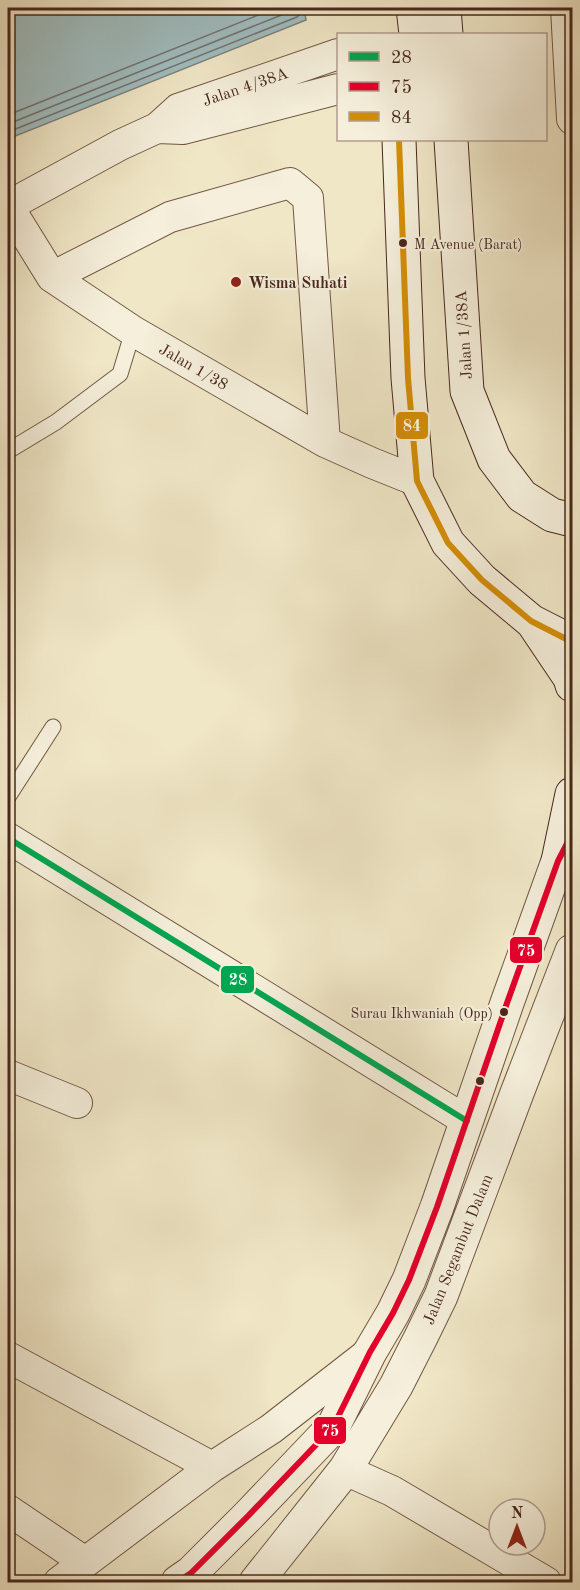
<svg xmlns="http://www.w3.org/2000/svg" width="580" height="1590" font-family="'Old Standard TT',serif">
  <rect width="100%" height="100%" fill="#f0e7c7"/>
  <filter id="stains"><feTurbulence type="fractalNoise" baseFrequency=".00333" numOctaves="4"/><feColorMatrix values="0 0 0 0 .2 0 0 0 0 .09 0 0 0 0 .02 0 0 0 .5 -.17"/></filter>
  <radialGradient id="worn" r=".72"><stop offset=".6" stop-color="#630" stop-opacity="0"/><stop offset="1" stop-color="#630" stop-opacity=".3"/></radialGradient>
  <path fill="#a0bdc0" stroke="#7d817e" stroke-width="1.5" d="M 8,8 L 304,8 L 306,20 L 8,139 Z"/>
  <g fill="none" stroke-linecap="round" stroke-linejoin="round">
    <path stroke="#74726e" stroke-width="1.5" d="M 8,115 L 276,8
      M 8,124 L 289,12 L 291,8
      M 8,132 L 297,17 L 299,15 L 299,8"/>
    <defs>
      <path id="service" d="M 8,451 L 56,422 L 120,374 L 133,331
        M 8,797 L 53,727"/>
      <path id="minor" d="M 566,8 L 572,119
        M 157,128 L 183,129 L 338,89
        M 8,206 L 52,277 L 133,331 L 325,442 L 372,463 L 417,481
        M 8,206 L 120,145 L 157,128 L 178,109 L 338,54
        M 52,277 L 170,217 L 290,183 L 308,198 L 325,442
        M 8,838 L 467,1121
        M 8,1075 L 77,1103
        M 8,1357 L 212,1467
        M 345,1470 L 392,1491 L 546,1582
        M 8,1510 L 85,1562
        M 59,1582 L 212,1467 L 271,1429 L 370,1352"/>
      <path id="tertiary" d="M 178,1582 L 191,1573 L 249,1515 L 333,1427 L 370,1352 L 393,1313 L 409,1280 L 437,1207 L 507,1003 L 558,861 L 572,836
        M 256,1582 L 345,1470 L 396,1386 L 421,1337 L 441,1296 L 517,1093 L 572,951"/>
      <path id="secondary" d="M 413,8 L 416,34
        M 444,8 L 446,34
        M 399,140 L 408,378 L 417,481 L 448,543 L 482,580 L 531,621 L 572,642
        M 451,140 L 467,391 L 494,459 L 522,496 L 552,515 L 572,520
        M 533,623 L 570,678 L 572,685
        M 558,861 L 572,794"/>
    </defs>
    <use href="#service" stroke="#725746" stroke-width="17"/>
    <use href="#minor" stroke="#725746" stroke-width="32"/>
    <use href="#tertiary" stroke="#725746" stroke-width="35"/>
    <use href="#secondary" stroke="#48271b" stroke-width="35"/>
    <use href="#service" stroke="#f5efdb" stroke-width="15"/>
    <use href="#minor" stroke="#f5efdb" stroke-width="30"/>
    <use href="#tertiary" stroke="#f5efdb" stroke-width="33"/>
    <use href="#secondary" stroke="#f5efdb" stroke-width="33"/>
    <defs>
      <path id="bus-1" d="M 8,838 L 467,1121"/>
      <path id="bus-2" d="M 178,1582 L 191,1573 L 249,1515 L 333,1427 L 370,1352 L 393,1313 L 409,1280 L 437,1207 L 507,1003 L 558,861 L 572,834"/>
      <path id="bus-3" d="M 399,140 L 408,378 L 417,481 L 448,543 L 482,580 L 531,621 L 572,642"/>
    </defs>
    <use href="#bus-1" stroke="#f5efdb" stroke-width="10"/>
    <use href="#bus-2" stroke="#f5efdb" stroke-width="10"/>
    <use href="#bus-3" stroke="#f5efdb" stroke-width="10"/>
    <use href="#bus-1" stroke="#00a651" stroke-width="6"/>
    <use href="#bus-2" stroke="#e4002b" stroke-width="6"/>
    <use href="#bus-3" stroke="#d48d05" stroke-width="6"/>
  </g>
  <g fill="#48271b" stroke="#f5efdb" stroke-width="2">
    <circle cx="403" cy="243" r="5"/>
    <circle cx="504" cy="1012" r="5"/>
    <circle cx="480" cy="1081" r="5"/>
  </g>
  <circle fill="#8f2418" stroke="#f5efdb" stroke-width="2" cx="236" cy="282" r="6"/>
  <g text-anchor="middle" stroke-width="4.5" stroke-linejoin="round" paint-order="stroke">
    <g font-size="14" fill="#48271b" stroke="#f5efdb" text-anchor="start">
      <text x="414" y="249">M Avenue (Barat)</text>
      <text x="493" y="1018" text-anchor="end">Surau Ikhwaniah (Opp)</text>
    </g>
    <g font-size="16" fill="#48271b" stroke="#f5efdb">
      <text transform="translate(245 86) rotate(-19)" y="6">Jalan 4/38A</text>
      <text transform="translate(463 335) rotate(-94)" y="6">Jalan 1/38A</text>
      <text transform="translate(194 366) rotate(30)" y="6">Jalan 1/38</text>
      <text transform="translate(457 1249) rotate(-68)" y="6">Jalan Segambut Dalam</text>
    </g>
    <g font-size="16" font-weight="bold" fill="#48271b" stroke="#f5efdb" text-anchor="start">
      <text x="248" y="288">Wisma Suhati</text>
    </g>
  </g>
  <g stroke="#f5efdb" stroke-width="2">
    <rect x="395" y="411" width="34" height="29" rx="6" fill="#d48d05"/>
    <rect x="509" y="936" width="34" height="28" rx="6" fill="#e4002b"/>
    <rect x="220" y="965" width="35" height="29" rx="6" fill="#00a651"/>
    <rect x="313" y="1416" width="34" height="29" rx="6" fill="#e4002b"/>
  </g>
  <g font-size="16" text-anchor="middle" font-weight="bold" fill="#fff">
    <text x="412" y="431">84</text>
    <text x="526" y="956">75</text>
    <text x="238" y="985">28</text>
    <text x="330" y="1436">75</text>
  </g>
  <rect width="580" height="1590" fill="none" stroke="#f0e7c7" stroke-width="30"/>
  <rect x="9" y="9" width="562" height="1572" fill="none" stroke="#48271b" stroke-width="3"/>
  <rect x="15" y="15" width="550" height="1560" fill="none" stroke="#48271b" stroke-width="1.5"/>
  <rect x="337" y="33" width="210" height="108" fill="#f5efdb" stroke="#b09f8e" stroke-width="1.5"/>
  <rect x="349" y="52" width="30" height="9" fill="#00a651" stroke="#b09f8e" stroke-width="1.5"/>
  <text x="391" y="63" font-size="18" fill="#48271b">28</text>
  <rect x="349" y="82" width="30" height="9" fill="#e4002b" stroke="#b09f8e" stroke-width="1.5"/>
  <text x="391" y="93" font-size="18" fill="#48271b">75</text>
  <rect x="349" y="112" width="30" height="9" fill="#d48d05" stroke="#b09f8e" stroke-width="1.5"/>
  <text x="391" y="123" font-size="18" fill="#48271b">84</text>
  <g transform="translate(517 1527)"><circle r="28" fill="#f5efdb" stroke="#b09f8e" stroke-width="1.5"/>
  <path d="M0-4.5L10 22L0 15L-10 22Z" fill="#8f2418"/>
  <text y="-9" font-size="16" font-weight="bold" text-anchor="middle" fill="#48271b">N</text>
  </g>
  <rect width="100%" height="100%" filter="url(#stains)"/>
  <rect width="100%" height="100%" fill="url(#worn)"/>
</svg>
